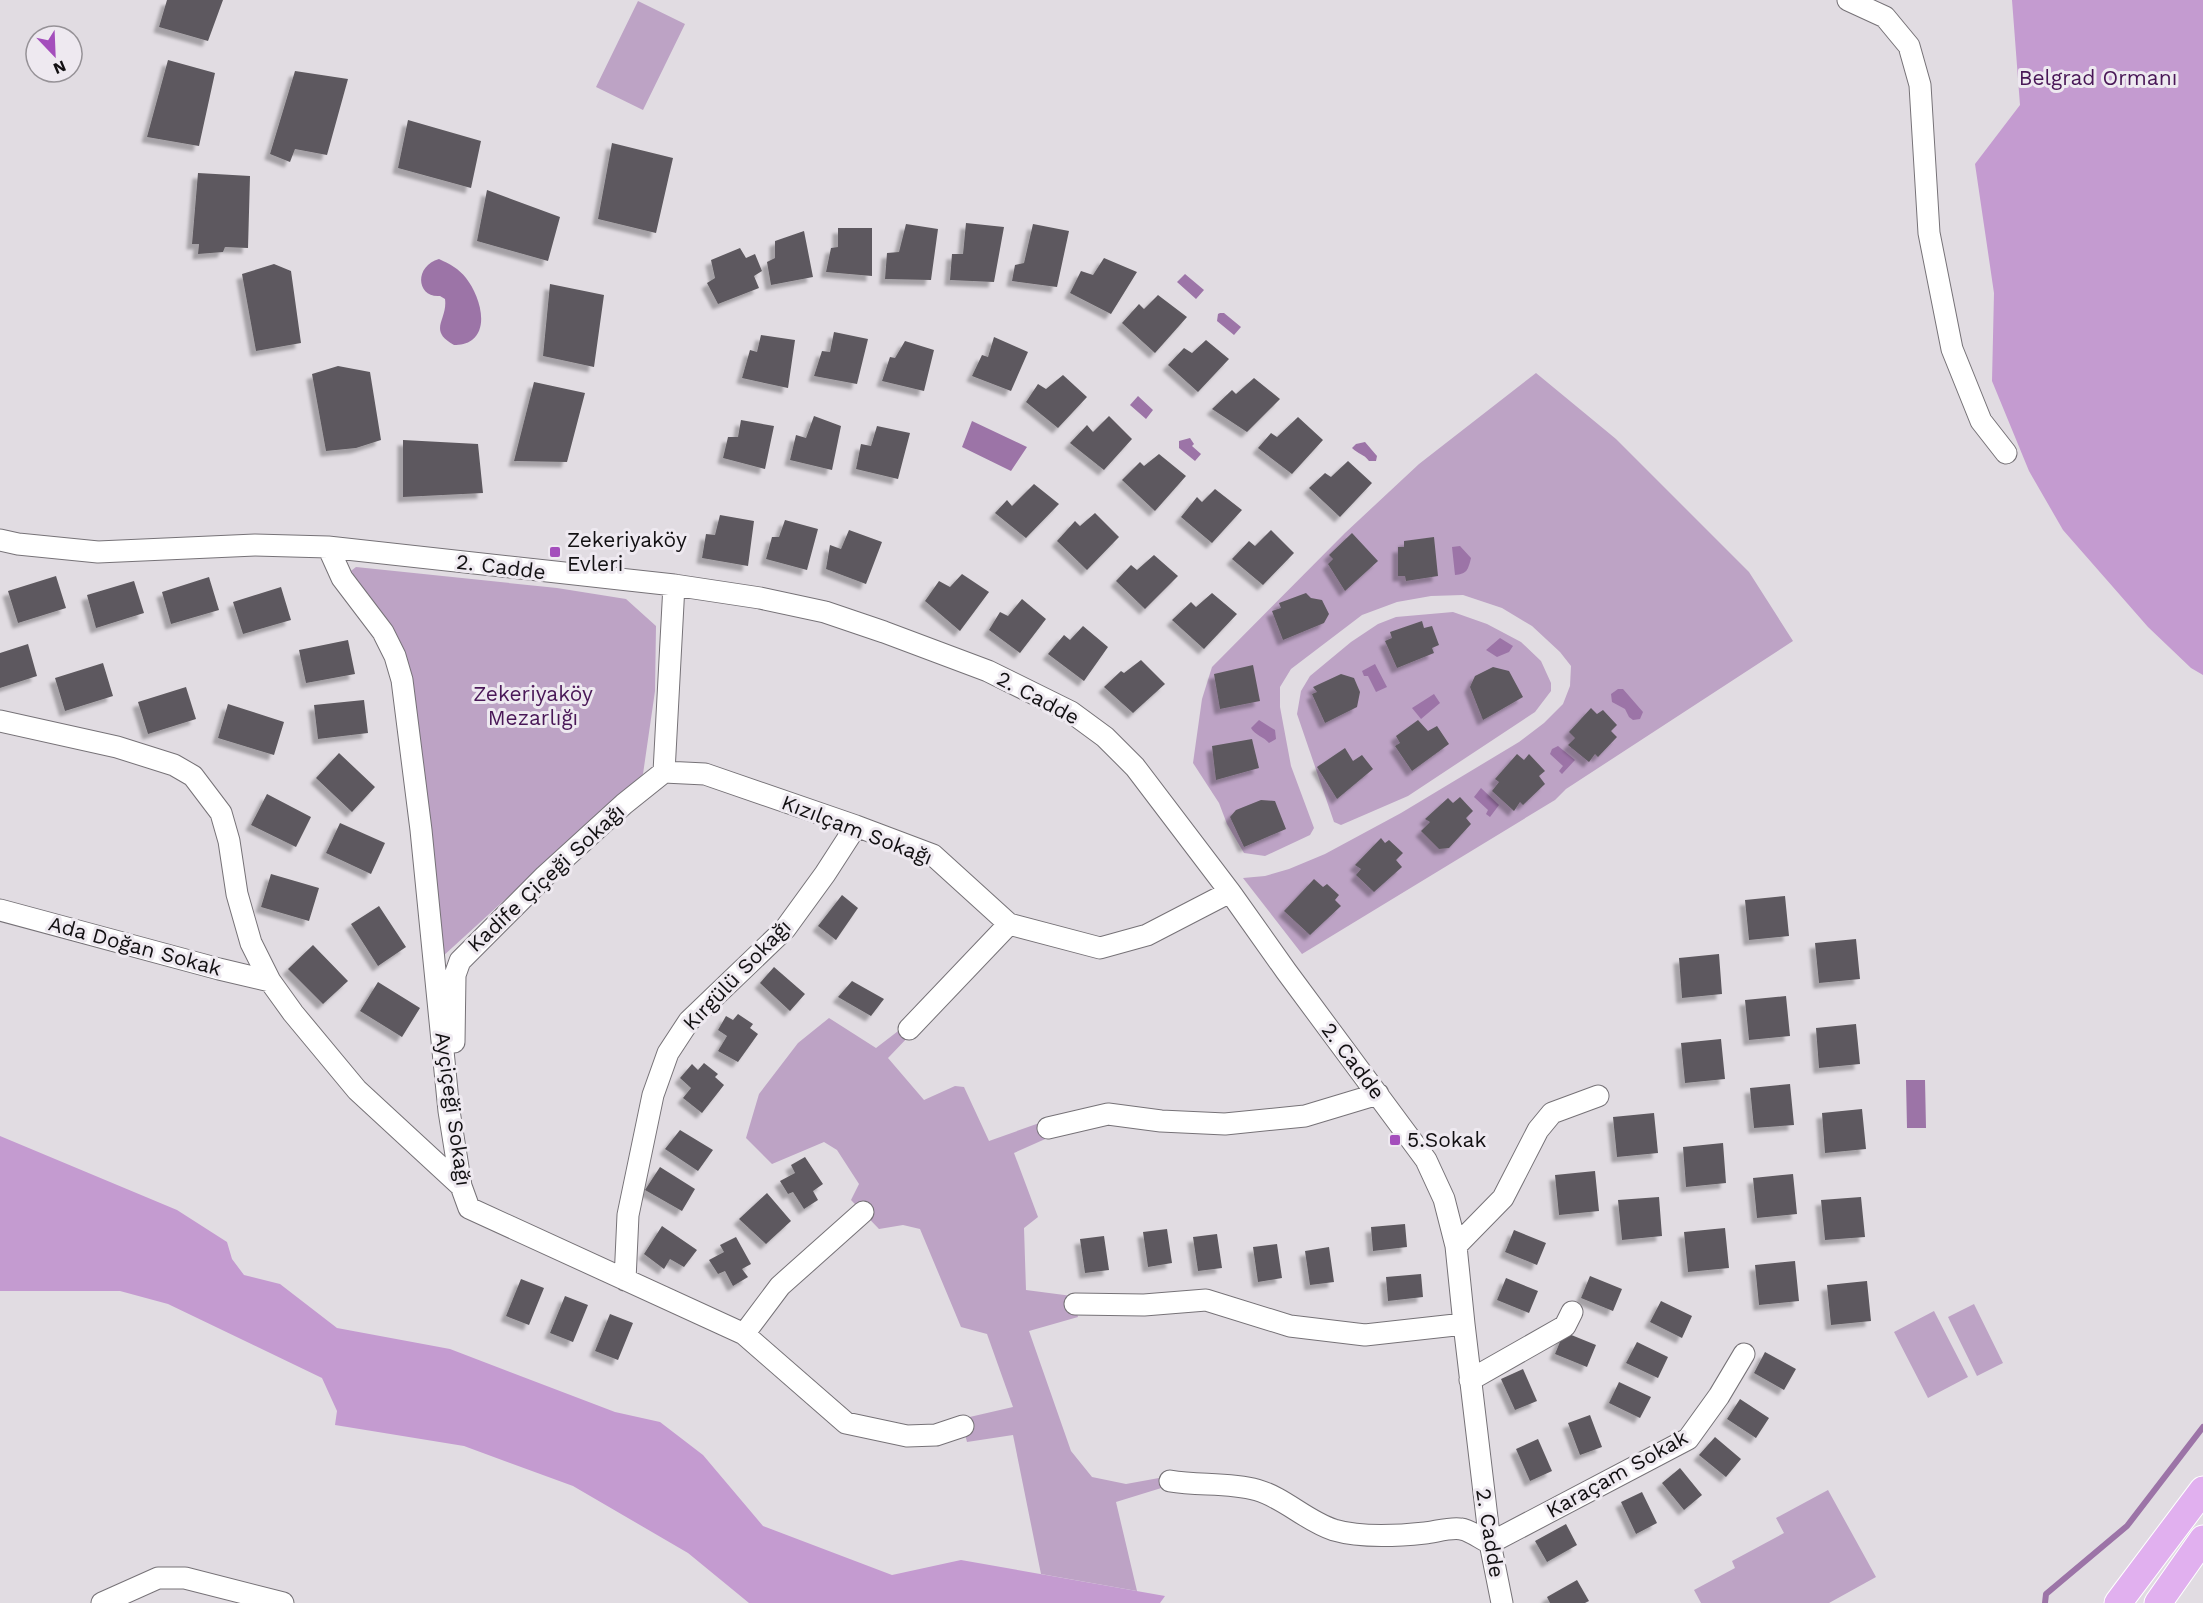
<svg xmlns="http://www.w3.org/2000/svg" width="2203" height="1603" font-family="'Work Sans',sans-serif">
  <defs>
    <filter id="shadow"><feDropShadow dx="-5.5" dy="5.5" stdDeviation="1.5" flood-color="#0004"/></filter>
  </defs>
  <rect width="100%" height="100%" fill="#e1dce2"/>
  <path fill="#bda3c5" d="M 638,1 L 685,24 L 643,110 L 596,87 Z
    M 1536,373 L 1616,439 L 1749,572 L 1793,641 L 1566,789 L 1555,800 L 1302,954 L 1243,878 L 1265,876 L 1289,869 L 1325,854 L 1401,813 L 1519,742 L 1544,723 L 1563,704 L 1570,686 L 1571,666 L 1560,652 L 1532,626 L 1502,608 L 1463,595 L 1431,596 L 1397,602 L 1362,615 L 1291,669 L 1280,687 L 1280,707 L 1291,766 L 1314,828 L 1310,835 L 1265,856 L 1244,853 L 1227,824 L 1219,803 L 1193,763 L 1202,699 L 1212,667 L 1345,533 L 1419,464 Z
    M 356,567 L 557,588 L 626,599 L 656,626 L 655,691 L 643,774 L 442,957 L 423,774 L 407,658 L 377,612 L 347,574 Z
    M 1453,612 L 1487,624 L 1521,642 L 1541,661 L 1551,683 L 1551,691 L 1535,712 L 1408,796 L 1341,825 L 1334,822 L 1297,714 L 1301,691 L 1310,676 L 1351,642 L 1378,624 L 1396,617 Z
    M 829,1018 L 876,1048 L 906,1025 L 911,1034 L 888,1058 L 924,1100 L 955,1086 L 964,1087 L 989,1141 L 1045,1121 L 1052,1136 L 1014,1153 L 1038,1217 L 1024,1228 L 1026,1290 L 1072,1296 L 1078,1317 L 1029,1331 L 1071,1451 L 1092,1477 L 1126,1484 L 1170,1476 L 1171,1485 L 1116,1502 L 1137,1591 L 1041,1574 L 1013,1435 L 967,1442 L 961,1419 L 1013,1407 L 987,1334 L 961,1327 L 920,1229 L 903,1225 L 879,1229 L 851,1200 L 859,1184 L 837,1150 L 824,1142 L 772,1164 L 746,1138 L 759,1094 L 798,1043 Z
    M 1974,1304 L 2003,1363 L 1977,1376 L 1948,1317 Z
    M 1934,1311 L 1968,1377 L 1928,1398 L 1894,1332 Z
    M 1828,1490 L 1876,1577 L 1829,1603 L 1701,1603 L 1694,1590 L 1735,1568 L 1732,1561 L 1784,1533 L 1776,1518 Z"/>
  <path fill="#c49bd0" d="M 2012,0 L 2203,0 L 2203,675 L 2191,668 L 2148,627 L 2063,530 L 2029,471 L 1992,381 L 1994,293 L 1975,164 L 2020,105 Z
    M 0,1136 L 177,1210 L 227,1242 L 232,1259 L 244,1275 L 280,1284 L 337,1328 L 450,1349 L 615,1412 L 660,1422 L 703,1455 L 763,1526 L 892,1575 L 961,1560 L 1165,1596 L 1160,1603 L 749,1603 L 688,1553 L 573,1486 L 464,1446 L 335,1425 L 337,1411 L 322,1378 L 168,1304 L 120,1291 L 0,1291 Z"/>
  <path fill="#9c74a7" d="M 439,259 C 450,264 459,269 466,278 C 478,293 490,326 472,340 C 467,344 460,345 454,345 C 427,330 448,320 445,299 L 440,296 C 416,298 414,266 439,259 Z
    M 1185,274 L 1204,290 L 1196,299 L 1177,282 Z
    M 1220,313 L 1224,313 L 1241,327 L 1234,335 L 1217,321 L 1218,314 Z
    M 1138,396 L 1153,410 L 1146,419 L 1130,405 Z
    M 972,421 L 1027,447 L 1011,471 L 962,447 Z
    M 1190,438 L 1194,444 L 1192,446 L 1201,454 L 1195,461 L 1179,448 L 1179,441 Z
    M 1365,442 L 1377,456 L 1376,461 L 1369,461 C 1364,454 1358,454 1352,448 L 1356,444 Z
    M 1460,546 L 1471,558 C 1468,570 1467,574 1455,575 L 1452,547 Z
    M 1500,638 L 1513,646 L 1509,652 L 1497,657 L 1486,650 Z
    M 1375,664 L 1387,687 L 1376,692 L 1368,676 L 1364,676 L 1362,671 Z
    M 1618,689 L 1623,689 L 1643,712 L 1640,719 L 1633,720 L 1629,717 L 1625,709 L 1612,702 L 1611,694 Z
    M 1434,694 L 1440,703 L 1421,719 L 1412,708 Z
    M 1259,720 L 1275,730 L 1276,739 L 1269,743 C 1264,737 1255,735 1251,728 Z
    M 1558,746 L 1575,760 L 1562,774 L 1559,771 L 1563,766 L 1550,754 L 1552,749 Z
    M 1481,788 L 1499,805 L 1490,817 L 1486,814 L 1488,810 L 1474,797 Z
    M 1906,1080 L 1925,1080 L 1926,1128 L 1907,1128 Z"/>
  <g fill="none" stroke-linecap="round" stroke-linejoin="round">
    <path stroke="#9c74a7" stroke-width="6" d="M 2045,1603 L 2046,1594 L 2127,1526 L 2203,1427"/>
  </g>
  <path fill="#5d595e" filter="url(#shadow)" d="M 167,0 L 223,0 L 208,41 L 159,27 Z
    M 168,60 L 215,73 L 199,146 L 147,137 Z
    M 295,71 L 348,79 L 327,155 L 295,149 L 290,162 L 270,154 Z
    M 408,120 L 481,141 L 471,188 L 398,168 Z
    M 612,143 L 673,158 L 656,233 L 598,219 Z
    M 198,173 L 250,176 L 248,248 L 225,247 L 223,252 L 198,254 L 199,244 L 192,244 Z
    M 487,190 L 560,217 L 548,261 L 477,241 Z
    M 966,223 L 1004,227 L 994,282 L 950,280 L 952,254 L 963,254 Z
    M 906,224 L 938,229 L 931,280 L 885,279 L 887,253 L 899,252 Z
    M 1033,224 L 1069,231 L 1057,287 L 1012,281 L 1015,265 L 1024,263 Z
    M 838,228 L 872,228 L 872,276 L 826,272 L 831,248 L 838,247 Z
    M 804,231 L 813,277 L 771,285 L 767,262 L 775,258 L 775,241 Z
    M 740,248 L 746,258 L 755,254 L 762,271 L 754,276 L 759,288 L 718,304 L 707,283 L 715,278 L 711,260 Z
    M 1104,258 L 1137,272 L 1111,314 L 1070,293 L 1081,271 L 1093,275 Z
    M 274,264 L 291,271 L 301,343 L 256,351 L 242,274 Z
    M 550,284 L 604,295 L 594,367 L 543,356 Z
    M 1158,295 L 1187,317 L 1155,353 L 1122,323 L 1139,304 L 1144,309 Z
    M 834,332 L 868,339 L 857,384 L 814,376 L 822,351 L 830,352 Z
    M 761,335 L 795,340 L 788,388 L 742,378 L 750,350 L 757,352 Z
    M 994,337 L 1028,352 L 1011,391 L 972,376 L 982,355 L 988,357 Z
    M 1206,340 L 1229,359 L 1198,392 L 1168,365 L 1184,348 L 1192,353 Z
    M 905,341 L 934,350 L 924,391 L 882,381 L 890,357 L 895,358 Z
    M 338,366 L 370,372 L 381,440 L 356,448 L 326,451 L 312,374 Z
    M 1063,375 L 1087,397 L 1058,428 L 1026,402 L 1038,384 L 1046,389 Z
    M 1254,378 L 1280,399 L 1247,432 L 1212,409 L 1232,390 L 1236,394 Z
    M 534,382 L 585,393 L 567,462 L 514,461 Z
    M 814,416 L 841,426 L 832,470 L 790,460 L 796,435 L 806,438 Z
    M 1109,416 L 1132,439 L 1104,470 L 1070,443 L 1087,425 L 1093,432 Z
    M 1298,417 L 1323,440 L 1292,474 L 1258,448 L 1271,433 L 1277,437 Z
    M 741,420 L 774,426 L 765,469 L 723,458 L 728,437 L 738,437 Z
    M 877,426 L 910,433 L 898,479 L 856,469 L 861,444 L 871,446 Z
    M 403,440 L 478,444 L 483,493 L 403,497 Z
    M 1159,454 L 1186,476 L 1155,511 L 1122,480 L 1140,462 L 1144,466 Z
    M 1348,461 L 1372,483 L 1340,517 L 1309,488 L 1325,473 L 1331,477 Z
    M 1034,484 L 1059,504 L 1026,538 L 995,513 L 1007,500 L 1012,506 Z
    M 1215,489 L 1242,510 L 1212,543 L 1181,517 L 1197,497 L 1202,502 Z
    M 1095,513 L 1119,537 L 1087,570 L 1057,541 L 1075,521 L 1080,526 Z
    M 720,515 L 754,521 L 748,566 L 702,558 L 706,534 L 715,535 Z
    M 785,520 L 818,529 L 807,570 L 766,559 L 772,537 L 779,537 Z
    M 849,530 L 882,542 L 866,584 L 826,569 L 830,545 L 841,549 Z
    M 1271,530 L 1294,553 L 1263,585 L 1232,559 L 1249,541 L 1255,546 Z
    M 1352,533 L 1378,561 L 1345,591 L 1328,564 L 1333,559 L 1329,555 Z
    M 1434,537 L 1438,576 L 1406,581 L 1405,576 L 1398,576 L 1398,547 L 1404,547 L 1404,541 Z
    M 1154,555 L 1178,576 L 1145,609 L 1116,581 L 1131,565 L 1137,570 Z
    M 962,574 L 989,592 L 960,631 L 925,601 L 939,581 L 950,587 Z
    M 56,576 L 66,608 L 18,623 L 8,591 Z
    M 209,577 L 219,610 L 171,624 L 162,592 Z
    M 134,581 L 144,613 L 96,628 L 87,595 Z
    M 281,587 L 291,620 L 243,634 L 233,602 Z
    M 1212,593 L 1237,614 L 1204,649 L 1172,620 L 1191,602 L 1196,607 Z
    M 1306,593 L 1311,598 L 1322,600 L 1329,614 L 1324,623 L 1283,640 L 1272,611 L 1281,608 L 1279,603 Z
    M 1022,599 L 1046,619 L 1020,653 L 989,630 L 1000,612 L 1008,616 Z
    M 1422,621 L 1424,628 L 1432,626 L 1439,645 L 1432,648 L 1434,653 L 1397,668 L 1385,641 L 1392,638 L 1390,632 Z
    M 1083,626 L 1108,647 L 1084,681 L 1048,654 L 1064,635 L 1070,640 Z
    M 348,640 L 355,674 L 306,683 L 299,650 Z
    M 28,644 L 37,676 L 0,688 L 0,653 Z
    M 1141,660 L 1165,684 L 1133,713 L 1104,687 L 1121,671 L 1124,673 Z
    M 103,663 L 113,696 L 65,711 L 55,678 Z
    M 1253,665 L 1260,701 L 1220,709 L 1214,674 Z
    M 1493,667 L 1509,671 L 1523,697 L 1483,720 L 1470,687 L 1475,676 Z
    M 1341,674 L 1354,678 L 1360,692 L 1357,707 L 1325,723 L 1312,694 L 1317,692 L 1313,687 Z
    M 186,687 L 196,719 L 148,734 L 138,702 Z
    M 364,700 L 368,733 L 318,739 L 314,705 Z
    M 228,704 L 284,722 L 274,755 L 218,738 Z
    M 1591,708 L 1597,714 L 1603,710 L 1617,725 L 1611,731 L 1617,737 L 1598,757 L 1595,754 L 1589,762 L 1568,745 L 1575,738 L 1569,732 Z
    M 1418,720 L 1428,731 L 1437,726 L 1449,744 L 1412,771 L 1395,746 L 1400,743 L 1396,736 Z
    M 1252,739 L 1259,768 L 1216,780 L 1212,746 Z
    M 1345,748 L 1353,761 L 1362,755 L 1373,769 L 1337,799 L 1317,767 Z
    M 339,753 L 375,787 L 352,812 L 316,778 Z
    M 1517,754 L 1524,760 L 1529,754 L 1545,771 L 1539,776 L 1545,784 L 1523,805 L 1520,802 L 1514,811 L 1492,791 L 1499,782 L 1495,779 Z
    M 267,794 L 311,817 L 296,847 L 251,825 Z
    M 1460,797 L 1473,811 L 1466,818 L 1471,824 L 1449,848 L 1439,849 L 1421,831 L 1430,822 L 1425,819 L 1448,798 L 1453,803 Z
    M 1261,800 L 1275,801 L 1286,829 L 1244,847 L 1230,817 L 1236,810 Z
    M 340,823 L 385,843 L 371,874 L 326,853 Z
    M 1381,838 L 1385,843 L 1389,840 L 1403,853 L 1396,860 L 1402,867 L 1374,892 L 1356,875 L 1361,869 L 1355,865 Z
    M 271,874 L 319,888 L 309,921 L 261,907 Z
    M 1314,879 L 1323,887 L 1327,884 L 1339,895 L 1335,900 L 1341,906 L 1310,935 L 1284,911 Z
    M 842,895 L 858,908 L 836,940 L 818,926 Z
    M 1785,896 L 1789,936 L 1749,940 L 1745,900 Z
    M 379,906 L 406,947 L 378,966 L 351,924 Z
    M 1856,939 L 1860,979 L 1819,983 L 1815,943 Z
    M 313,945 L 348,981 L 323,1004 L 288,969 Z
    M 1719,954 L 1722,994 L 1682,998 L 1679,958 Z
    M 774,967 L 805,994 L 790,1011 L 760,983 Z
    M 852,981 L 884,999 L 871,1016 L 838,997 Z
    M 378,982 L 420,1008 L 402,1037 L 360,1011 Z
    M 1786,996 L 1790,1036 L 1749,1040 L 1745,1000 Z
    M 738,1014 L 753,1024 L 750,1028 L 758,1034 L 738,1062 L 718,1051 L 727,1036 L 718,1030 L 726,1016 L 733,1020 Z
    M 1856,1024 L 1860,1064 L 1819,1068 L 1816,1028 Z
    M 1721,1039 L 1725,1079 L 1685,1083 L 1681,1043 Z
    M 704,1063 L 718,1074 L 715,1077 L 724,1085 L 702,1113 L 683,1098 L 691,1088 L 680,1078 L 692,1064 L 698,1070 Z
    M 1790,1084 L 1794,1125 L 1754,1128 L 1750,1088 Z
    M 1862,1109 L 1866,1149 L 1825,1153 L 1822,1113 Z
    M 1654,1113 L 1658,1153 L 1617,1157 L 1613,1117 Z
    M 680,1130 L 713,1150 L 698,1171 L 665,1149 Z
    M 1723,1143 L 1726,1183 L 1686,1187 L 1683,1147 Z
    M 805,1157 L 823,1184 L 813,1191 L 818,1200 L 804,1209 L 793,1192 L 788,1194 L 780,1181 L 795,1173 L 791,1165 Z
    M 660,1167 L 695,1189 L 682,1211 L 645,1190 Z
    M 1595,1171 L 1599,1211 L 1559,1215 L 1555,1175 Z
    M 1793,1174 L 1797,1214 L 1757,1218 L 1753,1178 Z
    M 767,1193 L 791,1221 L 766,1244 L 739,1219 Z
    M 1659,1197 L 1662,1236 L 1622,1240 L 1618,1200 Z
    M 1861,1197 L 1865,1237 L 1825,1240 L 1821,1200 Z
    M 1405,1224 L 1407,1247 L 1373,1251 L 1371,1227 Z
    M 662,1226 L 697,1250 L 684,1267 L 670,1259 L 664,1269 L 644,1254 Z
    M 1725,1228 L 1729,1268 L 1688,1272 L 1684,1232 Z
    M 1167,1229 L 1172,1263 L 1148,1267 L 1143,1232 Z
    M 1514,1230 L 1546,1243 L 1537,1265 L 1505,1252 Z
    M 1217,1234 L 1222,1268 L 1198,1271 L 1193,1237 Z
    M 1104,1236 L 1109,1270 L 1085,1273 L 1080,1239 Z
    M 736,1237 L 751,1264 L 742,1269 L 748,1277 L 733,1286 L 725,1271 L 718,1274 L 709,1260 L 724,1252 L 720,1245 Z
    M 1277,1244 L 1282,1278 L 1258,1282 L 1253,1247 Z
    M 1329,1247 L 1334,1282 L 1310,1285 L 1305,1251 Z
    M 1795,1261 L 1799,1301 L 1759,1305 L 1755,1265 Z
    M 1421,1274 L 1423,1297 L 1388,1301 L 1386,1277 Z
    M 1590,1276 L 1622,1289 L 1613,1311 L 1581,1298 Z
    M 1506,1278 L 1538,1291 L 1529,1313 L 1497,1300 Z
    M 521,1279 L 544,1288 L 529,1325 L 506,1316 Z
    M 1867,1281 L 1871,1321 L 1831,1325 L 1827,1285 Z
    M 565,1296 L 588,1305 L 573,1342 L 550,1333 Z
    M 1661,1301 L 1692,1316 L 1682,1338 L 1650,1322 Z
    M 610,1314 L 633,1323 L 618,1360 L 595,1351 Z
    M 1564,1332 L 1596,1345 L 1587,1367 L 1555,1354 Z
    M 1637,1342 L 1668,1357 L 1658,1378 L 1626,1363 Z
    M 1765,1352 L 1796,1369 L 1784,1390 L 1754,1373 Z
    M 1523,1369 L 1537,1401 L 1515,1410 L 1501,1379 Z
    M 1619,1382 L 1651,1397 L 1640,1418 L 1609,1403 Z
    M 1740,1399 L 1769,1418 L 1756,1438 L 1727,1419 Z
    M 1590,1415 L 1602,1447 L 1580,1455 L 1568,1423 Z
    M 1715,1437 L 1741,1459 L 1726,1477 L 1699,1455 Z
    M 1538,1439 L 1552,1471 L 1530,1481 L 1516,1449 Z
    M 1680,1468 L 1702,1495 L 1684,1510 L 1662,1483 Z
    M 1642,1492 L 1657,1523 L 1636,1534 L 1621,1502 Z
    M 1566,1524 L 1577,1545 L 1547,1562 L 1535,1541 Z
    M 1577,1580 L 1589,1601 L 1585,1603 L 1550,1603 L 1547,1597 Z"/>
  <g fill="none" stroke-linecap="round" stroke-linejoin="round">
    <defs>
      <path id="minor" d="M 1848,0 L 1885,17 L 1909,46 L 1920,85 L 1929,233 L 1952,349 L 1981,421 L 2006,453
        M 0,540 L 18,544 L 98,552 L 255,545 L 328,547 L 674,585 L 760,598 L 825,612 L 884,632 L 988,671 L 1071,712 L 1105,737 L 1135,767 L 1230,892 L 1286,971 L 1426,1160 L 1444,1199 L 1456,1246 L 1464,1324 L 1490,1543 L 1502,1603
        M 328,547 L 342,578 L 383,632 L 395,656 L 402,680 L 421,830 L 449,1111 L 461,1186 L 469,1208 L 744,1334 L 846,1423 L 907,1436 L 936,1435 L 963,1426
        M 0,721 L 117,747 L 174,765 L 193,776 L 221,813 L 229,841 L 237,894 L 251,943 L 270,981 L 293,1013 L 357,1090 L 461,1186
        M 664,772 L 705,774 L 856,826 L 933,855 L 1009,924 L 1100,948 L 1147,935 L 1230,892
        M 0,910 L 219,969 L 270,981
        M 909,1029 L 1009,924
        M 454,1042 L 455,975 L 460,961 L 545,876 L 624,804 L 664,772 L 674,585
        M 1048,1128 L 1108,1114 L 1161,1121 L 1225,1124 L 1305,1116 L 1378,1094
        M 1456,1246 L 1503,1198 L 1538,1130 L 1552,1113 L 1598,1096
        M 625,1280 L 628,1215 L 653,1095 L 668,1053 L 689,1021 L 785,929 L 825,874 L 856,826
        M 1075,1304 L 1144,1305 L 1206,1300 L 1290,1326 L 1365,1335 L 1464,1324
        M 744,1334 L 780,1286 L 863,1212
        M 1470,1380 L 1565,1326 L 1572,1312
        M 1170,1481 C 1199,1486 1228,1482 1257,1490 C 1285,1498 1306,1521 1334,1530 C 1361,1538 1397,1536 1425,1533 C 1435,1532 1451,1527 1461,1529 C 1470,1530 1481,1539 1490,1543 L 1688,1439 L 1719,1396 L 1744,1354
        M 102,1603 L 158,1578 L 185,1578 L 283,1603"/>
      <path id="major" d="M 2118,1603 L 2203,1490
        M 2158,1603 L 2203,1539"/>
    </defs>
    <use href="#minor" stroke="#767277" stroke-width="23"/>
    <use href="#major" stroke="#fff" stroke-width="29"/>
    <use href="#minor" stroke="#fff" stroke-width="21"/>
    <use href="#major" stroke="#e1b0ef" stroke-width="27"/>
  </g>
  <g fill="#a44ebc" stroke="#eee9f0" stroke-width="2">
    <rect x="549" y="546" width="12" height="12" rx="3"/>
    <rect x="1389" y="1134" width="12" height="12" rx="3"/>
  </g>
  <g text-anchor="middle" stroke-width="6" stroke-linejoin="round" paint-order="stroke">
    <g font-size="21" fill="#491757" stroke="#eee9f0">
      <text x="2098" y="85">Belgrad Ormanı</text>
      <text x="533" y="701">Zekeriyaköy<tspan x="533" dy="24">Mezarlığı</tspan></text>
    </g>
    <g font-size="21" fill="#121012" stroke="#eee9f0" text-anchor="start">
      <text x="567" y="547">Zekeriyaköy<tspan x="567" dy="24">Evleri</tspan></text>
      <text x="1407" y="1147">5.Sokak</text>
    </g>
    <g font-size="21" fill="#121012" stroke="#eee9f0">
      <text transform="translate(501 567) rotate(7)" y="7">2. Cadde</text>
      <text transform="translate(1038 698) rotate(28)" y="7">2. Cadde</text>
      <text transform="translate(857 830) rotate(21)" y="7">Kızılçam Sokağı</text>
      <text transform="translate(546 878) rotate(-43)" y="7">Kadife Çiçeği Sokağı</text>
      <text transform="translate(135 946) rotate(15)" y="7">Ada Doğan Sokak</text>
      <text transform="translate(737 975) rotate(-46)" y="7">Kırgülü Sokağı</text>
      <text transform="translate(1353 1061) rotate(53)" y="7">2. Cadde</text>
      <text transform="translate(453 1109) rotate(82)" y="7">Ayçiçeği Sokağı</text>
      <text transform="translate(1617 1474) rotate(-29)" y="7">Karaçam Sokak</text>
      <text transform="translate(1490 1533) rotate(81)" y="7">2. Cadde</text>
    </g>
  </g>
  <g transform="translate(54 54) rotate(157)"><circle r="28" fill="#eee9f0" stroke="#969297" stroke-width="1.5"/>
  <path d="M0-4.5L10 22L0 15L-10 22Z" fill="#a44ebc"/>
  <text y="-9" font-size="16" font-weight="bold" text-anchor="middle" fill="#121012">N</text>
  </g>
</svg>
